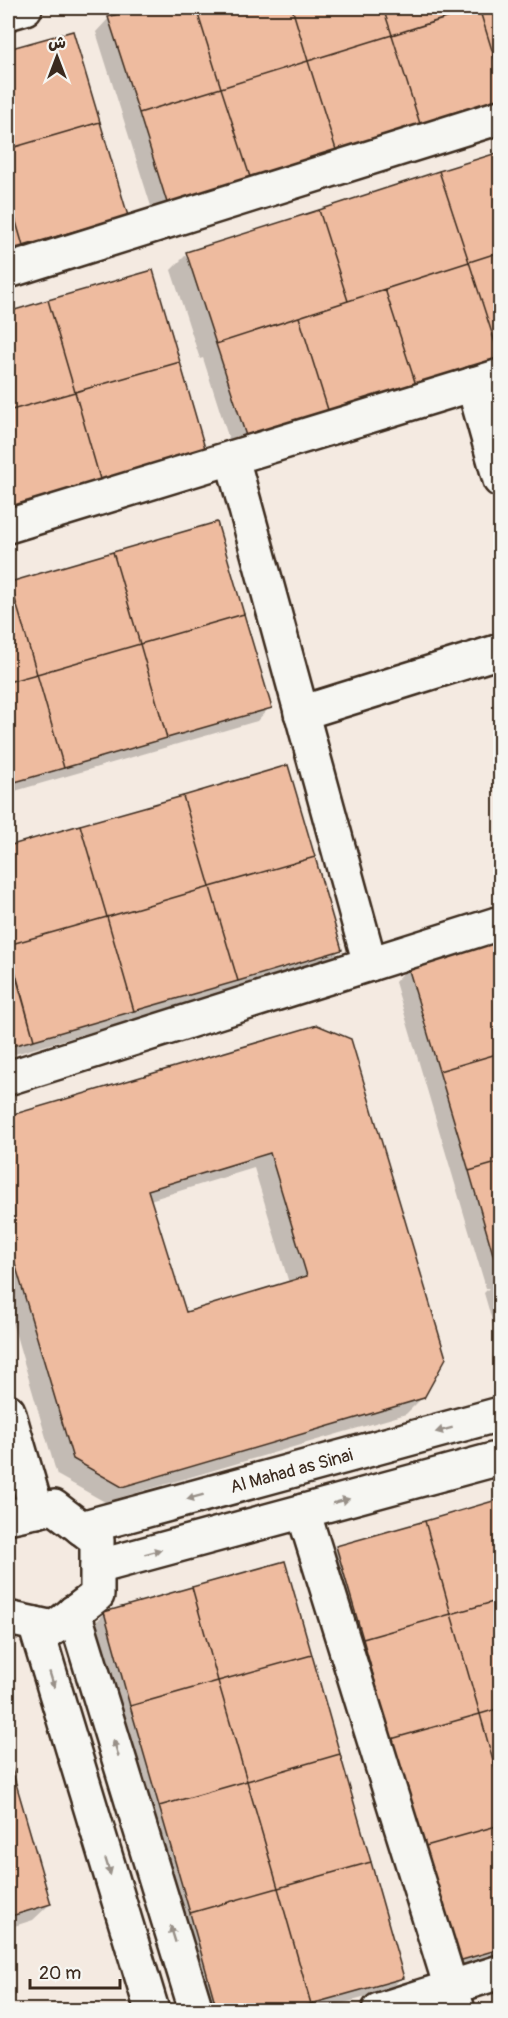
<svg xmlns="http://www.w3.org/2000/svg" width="508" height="2018" font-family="Pangolin,'Playpen Sans Arabic',sans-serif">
  <rect width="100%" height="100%" fill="#f4eae1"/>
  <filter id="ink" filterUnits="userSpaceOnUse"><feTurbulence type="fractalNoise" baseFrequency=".0167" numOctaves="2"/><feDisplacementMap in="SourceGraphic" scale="12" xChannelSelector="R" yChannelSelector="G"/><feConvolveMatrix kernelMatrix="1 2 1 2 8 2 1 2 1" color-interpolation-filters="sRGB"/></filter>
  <g filter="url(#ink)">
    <path fill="#0003" fill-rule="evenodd" d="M 144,8 L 500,8 L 500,114 L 156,222 L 96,32 L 109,18 Z
      M 72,32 L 126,215 L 112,229 L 8,259 L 8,51 Z
      M 500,154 L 500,366 L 233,452 L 203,358 L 200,359 L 171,270 L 187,254 Z
      M 152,272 L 8,522 L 8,313 Z
      M 216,524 L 270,707 L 257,721 L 8,793 L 8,584 Z
      M 287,767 L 340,950 L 327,964 L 8,1056 L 8,848 Z
      M 500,941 L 500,1348 L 484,1293 L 489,1288 L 486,1288 L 395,982 L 408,968 Z
      M 317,1027 L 423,1397 L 406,1414 L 105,1502 L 57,1475 L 8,1308 L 8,1118 ZM 254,1168 L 289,1283 L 185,1314 L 150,1200 Z
      M 500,1501 L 500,1958 L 442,1975 L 323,1561 L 337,1547 Z
      M 284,1563 L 402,1977 L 389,1991 L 318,2010 L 200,2010 L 91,1627 L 104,1614 Z
      M 8,1761 L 50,1904 L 33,1920 L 8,1928 Z"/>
    <path fill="#eebb9f" stroke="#3b2a1e" stroke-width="1.5" fill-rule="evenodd" d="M 138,8 L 196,8 L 221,88 L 139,113 L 108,17 Z
      M 196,8 L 292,8 L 308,61 L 221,88 Z
      M 292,8 L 383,8 L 392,35 L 308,61 Z
      M 383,8 L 477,8 L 392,35 Z
      M 479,8 L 500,76 L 500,106 L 422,130 L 392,35 Z
      M 479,8 L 500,8 L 500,76 Z
      M 73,31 L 100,122 L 8,149 L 8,49 Z
      M 392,35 L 422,130 L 338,156 L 308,61 Z
      M 308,61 L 338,156 L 252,183 L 221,88 Z
      M 221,88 L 252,183 L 169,209 L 139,113 Z
      M 100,122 L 128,216 L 23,246 L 8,194 L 8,149 Z
      M 500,152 L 500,252 L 469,262 L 439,171 Z
      M 439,171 L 469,262 L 348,301 L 319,210 Z
      M 8,194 L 23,246 L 8,250 Z
      M 319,210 L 348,301 L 216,344 L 186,252 Z
      M 500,252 L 500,358 L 469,262 Z
      M 469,262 L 500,358 L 416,385 L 385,289 Z
      M 153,270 L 180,362 L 75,392 L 48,300 Z
      M 385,289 L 416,385 L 329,413 L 299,317 Z
      M 48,300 L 75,392 L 8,411 L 8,312 Z
      M 299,317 L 329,413 L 247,439 L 216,344 Z
      M 180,362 L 207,455 L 102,486 L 75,392 Z
      M 75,392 L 102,486 L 8,513 L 8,411 Z
      M 217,522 L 244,614 L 140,644 L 113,552 Z
      M 113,552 L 140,644 L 37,674 L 10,582 Z
      M 10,582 L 37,674 L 8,682 L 8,583 Z
      M 244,614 L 272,708 L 167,738 L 140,644 Z
      M 140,644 L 167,738 L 64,768 L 37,674 Z
      M 37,674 L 64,768 L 8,784 L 8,682 Z
      M 288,765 L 315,857 L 210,887 L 183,796 Z
      M 183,796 L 210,887 L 107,917 L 80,825 Z
      M 80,825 L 107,917 L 8,945 L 8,846 Z
      M 315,857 L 342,950 L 238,981 L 210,887 Z
      M 210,887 L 238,981 L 134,1011 L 107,917 Z
      M 107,917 L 134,1011 L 34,1040 L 8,945 Z
      M 500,940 L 500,1053 L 439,1071 L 408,967 Z
      M 8,948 L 34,1040 L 8,1047 Z
      M 317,1025 L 351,1039 L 446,1358 L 424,1398 L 122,1487 L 73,1459 L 8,1240 L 8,1116 ZM 270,1153 L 307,1276 L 186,1312 L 148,1190 Z
      M 500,1053 L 500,1162 L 469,1171 L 439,1071 Z
      M 500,1162 L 500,1275 L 499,1275 L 469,1171 Z
      M 500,1499 L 500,1600 L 451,1614 L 425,1521 Z
      M 425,1521 L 451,1614 L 363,1639 L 336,1546 Z
      M 285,1561 L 312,1655 L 218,1681 L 192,1587 Z
      M 192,1587 L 218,1681 L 130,1706 L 104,1612 Z
      M 500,1600 L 500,1708 L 480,1714 L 451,1614 Z
      M 451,1614 L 480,1714 L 391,1739 L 363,1639 Z
      M 312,1655 L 340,1754 L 247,1781 L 218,1681 Z
      M 218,1681 L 247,1781 L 159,1806 L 130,1706 Z
      M 500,1708 L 500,1786 L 480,1714 Z
      M 480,1714 L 500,1786 L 500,1825 L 422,1847 L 391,1739 Z
      M 340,1754 L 371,1862 L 278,1888 L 247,1781 Z
      M 8,1756 L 51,1904 L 8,1917 Z
      M 247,1781 L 278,1888 L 190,1913 L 159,1806 Z
      M 500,1825 L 500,1949 L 455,1962 L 422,1847 Z
      M 371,1862 L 404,1978 L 311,2004 L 278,1888 Z
      M 278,1888 L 311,2004 L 287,2010 L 217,2010 L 190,1913 Z
      M 500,2003 L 500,2010 L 492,2010 L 491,2006 Z"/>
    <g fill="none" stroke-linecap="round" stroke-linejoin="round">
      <defs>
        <g id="minor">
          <path d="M 8,13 L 25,8"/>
          <path d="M 8,271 L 500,117"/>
          <path d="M 473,384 L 500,480"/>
          <path d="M 232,458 L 370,964"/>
          <path d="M 8,526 L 500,376"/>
          <path d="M 301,713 L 500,651"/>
          <path d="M 8,1078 L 500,923"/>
          <path d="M 8,1411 L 37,1511"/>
          <path d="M 303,1511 L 458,2010"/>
          <path d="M 8,1517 L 54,1507 L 97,1540 L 97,1595 L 54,1628 L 8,1618"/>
          <path id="s1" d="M 81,1528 L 500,1414"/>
          <path d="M 97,1567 L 500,1458"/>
          <path d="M 74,1612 L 196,2010"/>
          <path d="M 35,1624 L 152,2010"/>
          <path d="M 379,2010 L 500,1972"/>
        </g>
      </defs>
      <use href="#minor" stroke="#3b2a1e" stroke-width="38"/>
      <use href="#minor" stroke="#f6f6f2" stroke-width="33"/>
    </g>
    <defs><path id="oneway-solid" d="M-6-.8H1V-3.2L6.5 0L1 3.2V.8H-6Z" transform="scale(1.5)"/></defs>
    <g fill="#989088">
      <use href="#oneway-solid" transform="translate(444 1430) rotate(165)"/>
      <use href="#oneway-solid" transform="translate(195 1497) rotate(165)"/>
      <use href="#oneway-solid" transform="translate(341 1501) rotate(-15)"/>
      <use href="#oneway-solid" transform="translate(153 1552) rotate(-15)"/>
      <use href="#oneway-solid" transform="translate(52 1680) rotate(73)"/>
      <use href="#oneway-solid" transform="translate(116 1748) rotate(-107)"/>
      <use href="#oneway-solid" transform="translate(108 1867) rotate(73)"/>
      <use href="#oneway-solid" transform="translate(173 1934) rotate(-107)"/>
    </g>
  </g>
  <g text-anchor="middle" stroke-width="5" stroke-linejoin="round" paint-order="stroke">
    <g font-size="18" fill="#3b2a1e" stroke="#f6f6f2">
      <text dy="6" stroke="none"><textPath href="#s1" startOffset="218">Al Mahad as Sinai</textPath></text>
    </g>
  </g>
  <rect width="508" height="2018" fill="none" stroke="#f6f6f2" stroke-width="30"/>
  <rect x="15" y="15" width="478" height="1988" fill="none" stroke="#3b2a1e" stroke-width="2" filter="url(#ink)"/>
  <g transform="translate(57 57)" stroke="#f6f6f2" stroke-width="4.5" paint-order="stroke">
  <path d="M0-4.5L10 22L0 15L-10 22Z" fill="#3b2a1e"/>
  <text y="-9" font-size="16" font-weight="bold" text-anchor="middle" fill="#3b2a1e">ش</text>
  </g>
  <path d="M30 1979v9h90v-9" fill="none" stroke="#3b2a1e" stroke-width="3"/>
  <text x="39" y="1979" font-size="18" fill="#3b2a1e" stroke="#f6f6f2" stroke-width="4.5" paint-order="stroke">20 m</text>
</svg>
